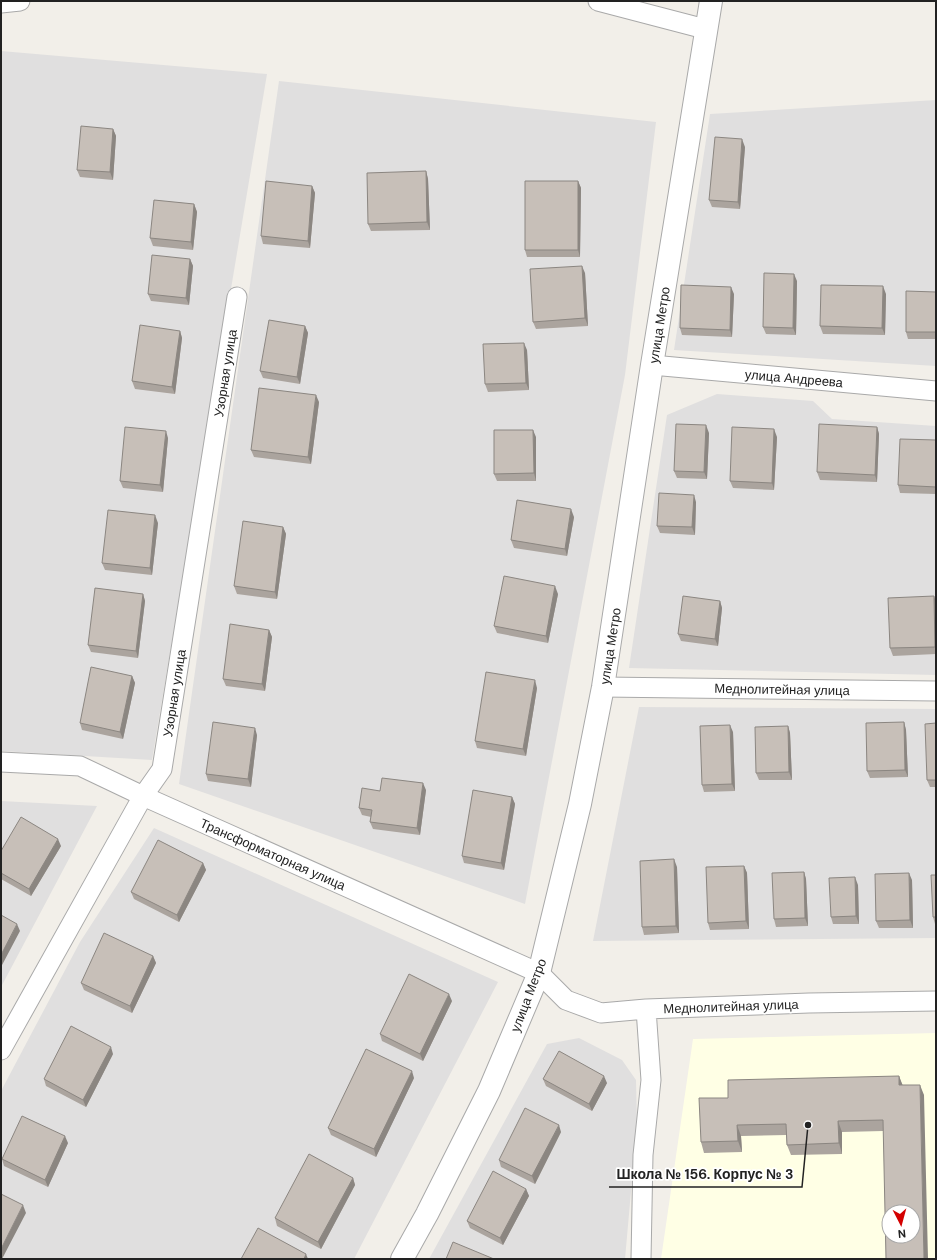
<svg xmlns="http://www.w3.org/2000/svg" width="937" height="1260" font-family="'DM Sans',sans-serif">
  <rect width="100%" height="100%" fill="#f2efe9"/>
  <path fill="#e0dfdf" d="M 1,51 L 267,74 L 152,760 L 1,751 Z
    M 279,81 L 656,122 L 625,375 L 525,904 L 179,784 Z
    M 936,100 L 936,366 L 674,350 L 710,114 Z
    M 717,394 L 813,401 L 832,419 L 936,426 L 936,675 L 629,668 L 667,415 Z
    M 639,707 L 936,709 L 936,938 L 593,941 Z
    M 1,801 L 97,806 L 1,987 Z
    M 154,828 L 498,982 L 354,1259 L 1,1259 L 1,1091 L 80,942 Z
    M 579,1038 L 622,1060 L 636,1080 L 637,1124 L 625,1259 L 429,1259 L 547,1044 Z"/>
  <path fill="#ffffe5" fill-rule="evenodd" d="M 936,1033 L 936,1259 L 661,1259 L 693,1039 ZM 889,1212 L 913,1212 L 913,1236 L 889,1236 Z"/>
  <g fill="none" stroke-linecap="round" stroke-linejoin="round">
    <defs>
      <path id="minor" d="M 598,1 L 705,29
        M 1,3 L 20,1
        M 652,365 L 936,391
        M 603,687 L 936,691
        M 1,762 L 80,766 L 143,796 L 539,973 L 566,1000 L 601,1013 L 646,1009 L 809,1003 L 936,1001
        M 1,1050 L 143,796 L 162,769 L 237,297
        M 641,1259 L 643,1155 L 651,1080 L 646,1009"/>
      <path id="tertiary" d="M 402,1259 L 427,1214 L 489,1091 L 539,973 L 580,804 L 603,687 L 652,365 L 711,1"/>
    </defs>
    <use href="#minor" stroke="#a9a9a9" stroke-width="21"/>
    <use href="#tertiary" stroke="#a9a9a9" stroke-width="24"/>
    <use href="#minor" stroke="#fff" stroke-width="19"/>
    <use href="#tertiary" stroke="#fff" stroke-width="22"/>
  </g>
  <path fill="#aba49e" d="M 113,129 L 116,136 L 113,180 L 80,177 L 77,170 Z
    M 745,147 L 740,209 L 712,207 L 709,200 Z
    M 426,171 L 428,179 L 430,230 L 371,231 L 368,224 Z
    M 578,181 L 581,188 L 580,257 L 527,257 L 525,250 Z
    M 312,186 L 315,193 L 310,248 L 263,244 L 261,236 Z
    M 194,204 L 197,212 L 193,250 L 153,246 L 150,238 Z
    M 190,259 L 193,266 L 189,305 L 151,301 L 148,294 Z
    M 585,273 L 588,326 L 536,329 L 533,322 Z
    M 797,281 L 796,335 L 766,334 L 763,327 Z
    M 936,292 L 936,339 L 908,339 L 906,332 Z
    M 734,294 L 732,337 L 682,335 L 680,328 Z
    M 886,294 L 885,335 L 823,334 L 820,326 Z
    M 305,326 L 308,333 L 300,384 L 263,378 L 260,371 Z
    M 180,331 L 182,338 L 175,394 L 135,389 L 132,381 Z
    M 527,350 L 529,390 L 488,392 L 485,384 Z
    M 319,402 L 311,464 L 254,457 L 251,450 Z
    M 877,427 L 879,434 L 877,482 L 820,480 L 817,472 Z
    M 709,433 L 707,479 L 677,478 L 674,471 Z
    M 536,437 L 536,481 L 497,481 L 494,474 Z
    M 777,437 L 774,490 L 733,488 L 730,481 Z
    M 168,438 L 163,492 L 123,488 L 120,481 Z
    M 936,440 L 936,494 L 900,493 L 898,485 Z
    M 696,502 L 695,535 L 660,533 L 657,526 Z
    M 574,517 L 567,556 L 514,548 L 511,540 Z
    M 158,523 L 152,575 L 105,570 L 102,563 Z
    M 283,527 L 286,534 L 277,599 L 237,594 L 234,586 Z
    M 143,594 L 145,601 L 138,658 L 91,652 L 88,645 Z
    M 558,594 L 548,643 L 497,633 L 494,626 Z
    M 934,596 L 936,603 L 936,654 L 893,656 L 890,648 Z
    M 720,601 L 722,608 L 718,646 L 681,641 L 678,634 Z
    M 269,630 L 272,637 L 265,691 L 226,686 L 223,679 Z
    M 132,676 L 135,683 L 123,739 L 82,730 L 80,723 Z
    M 537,688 L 526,756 L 477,748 L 475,741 Z
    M 904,722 L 906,730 L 908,777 L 870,778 L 867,771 Z
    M 936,723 L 936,787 L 930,787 L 927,780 Z
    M 788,726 L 790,733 L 792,780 L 759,780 L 756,773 Z
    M 733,732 L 735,791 L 704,792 L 702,785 Z
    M 257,735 L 251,787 L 208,781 L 206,774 Z
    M 426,790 L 420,835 L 373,829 L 370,822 L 371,817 L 362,815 L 359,808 L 380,791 Z
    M 512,797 L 515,804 L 504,870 L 464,863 L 462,856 Z
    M 61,846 L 31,896 L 1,879 L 1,851 Z
    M 203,863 L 206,870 L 179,922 L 134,899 L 131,892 Z
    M 744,866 L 747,873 L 749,929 L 710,930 L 708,923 Z
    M 677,867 L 679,933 L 644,935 L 642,927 Z
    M 804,872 L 806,879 L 808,926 L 776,927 L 774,919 Z
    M 936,875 L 936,924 L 935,924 L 933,917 Z
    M 912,880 L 913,928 L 879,928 L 876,921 Z
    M 858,885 L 859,924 L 833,924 L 831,917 Z
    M 153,956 L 156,963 L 132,1013 L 84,990 L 81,983 Z
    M 452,1001 L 423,1061 L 382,1041 L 380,1034 Z
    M 113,1054 L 86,1107 L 46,1086 L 44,1079 Z
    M 899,1076 L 902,1085 L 924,1095 L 883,1131 L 842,1132 L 842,1154 L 791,1155 L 787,1145 L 786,1135 L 741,1136 L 742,1152 L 704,1153 L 701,1142 L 728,1098 Z
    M 414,1078 L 376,1157 L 331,1135 L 328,1128 Z
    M 543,1079 L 607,1083 L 592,1111 L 546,1086 Z
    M 561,1132 L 535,1184 L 501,1167 L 499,1160 Z
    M 68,1143 L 48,1187 L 4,1166 L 2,1159 Z
    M 353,1178 L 355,1185 L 321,1249 L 277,1226 L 275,1218 Z
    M 526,1189 L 529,1196 L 503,1245 L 470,1228 L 467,1221 Z"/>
  <path fill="#8b8681" d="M 113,129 L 116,136 L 113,180 L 110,172 Z
    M 742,139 L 745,147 L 740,209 L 738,202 Z
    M 426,171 L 428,179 L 430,230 L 427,222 Z
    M 578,181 L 581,188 L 580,257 L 578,250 Z
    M 312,186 L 315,193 L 310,248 L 308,241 Z
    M 194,204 L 197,212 L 193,250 L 191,242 Z
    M 190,259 L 193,266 L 189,305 L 186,298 Z
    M 582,266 L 585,273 L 588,326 L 585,318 Z
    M 794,274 L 797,281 L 796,335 L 793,328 Z
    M 883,286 L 886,294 L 885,335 L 882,328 Z
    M 731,287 L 734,294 L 732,337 L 730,330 Z
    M 305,326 L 308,333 L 300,384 L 297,377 Z
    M 180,331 L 182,338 L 175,394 L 172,387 Z
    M 524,343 L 527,350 L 529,390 L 526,383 Z
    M 316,395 L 319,402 L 311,464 L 308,457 Z
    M 706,425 L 709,433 L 707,479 L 704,472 Z
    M 877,427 L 879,434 L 877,482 L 875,475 Z
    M 774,429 L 777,437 L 774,490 L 772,483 Z
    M 533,430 L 536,437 L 536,481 L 534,473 Z
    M 166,431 L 168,438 L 163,492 L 160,485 Z
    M 694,495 L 696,502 L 695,535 L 692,527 Z
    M 571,509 L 574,517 L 567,556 L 565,549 Z
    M 155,515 L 158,523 L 152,575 L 150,568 Z
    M 283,527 L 286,534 L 277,599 L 275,592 Z
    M 555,586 L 558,594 L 548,643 L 546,636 Z
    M 143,594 L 145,601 L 138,658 L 136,651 Z
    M 934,596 L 936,603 L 936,649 L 935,647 Z
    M 720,601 L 722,608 L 718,646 L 715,639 Z
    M 269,630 L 272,637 L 265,691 L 262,684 Z
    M 132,676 L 135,683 L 123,739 L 120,732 Z
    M 535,680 L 537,688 L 526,756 L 523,749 Z
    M 904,722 L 906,730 L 908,777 L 905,770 Z
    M 730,725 L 733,732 L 735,791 L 732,784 Z
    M 788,726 L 790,733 L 792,780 L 789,772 Z
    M 255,728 L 257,735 L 251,787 L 248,779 Z
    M 423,783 L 426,790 L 420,835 L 417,828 Z
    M 512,797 L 515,804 L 504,870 L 501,863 Z
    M 58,839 L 61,846 L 31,896 L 29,889 Z
    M 674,859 L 677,867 L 679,933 L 676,926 Z
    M 203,863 L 206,870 L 179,922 L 177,915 Z
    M 744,866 L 747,873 L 749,929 L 746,921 Z
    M 804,872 L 806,879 L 808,926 L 805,918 Z
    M 909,873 L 912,880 L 913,928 L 910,920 Z
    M 855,877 L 858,885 L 859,924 L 856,916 Z
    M 17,924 L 20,931 L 1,967 L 1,955 Z
    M 153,956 L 156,963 L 132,1013 L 130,1006 Z
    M 449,994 L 452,1001 L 423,1061 L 420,1054 Z
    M 111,1047 L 113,1054 L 86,1107 L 83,1100 Z
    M 412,1071 L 414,1078 L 376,1157 L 374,1149 Z
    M 604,1076 L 607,1083 L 592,1111 L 589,1104 Z
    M 899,1076 L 903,1086 L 899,1085 Z
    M 920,1085 L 924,1095 L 928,1259 L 924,1259 Z
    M 838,1121 L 842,1132 L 842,1154 L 839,1143 Z
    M 559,1125 L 561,1132 L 535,1184 L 532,1176 Z
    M 737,1125 L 741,1136 L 742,1152 L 738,1141 Z
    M 65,1136 L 68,1143 L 48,1187 L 45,1180 Z
    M 353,1178 L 355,1185 L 321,1249 L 318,1242 Z
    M 526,1189 L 529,1196 L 503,1245 L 500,1238 Z
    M 23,1205 L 26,1213 L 2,1259 L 1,1259 L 1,1249 Z
    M 306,1254 L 308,1259 L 304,1259 Z"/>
  <path fill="#c7bfb8" stroke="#8b8681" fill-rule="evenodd" d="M 81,126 L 113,129 L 110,172 L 77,170 Z
    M 715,137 L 742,139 L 738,202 L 709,200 Z
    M 426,171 L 427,222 L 368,224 L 367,173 Z
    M 266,181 L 312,186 L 308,241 L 261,236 Z
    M 525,181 L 578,181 L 578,250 L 525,250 Z
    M 154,200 L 194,204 L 191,242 L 150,238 Z
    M 152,255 L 190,259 L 186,298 L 148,294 Z
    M 582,266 L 585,318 L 533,322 L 530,269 Z
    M 764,273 L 794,274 L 793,328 L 763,327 Z
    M 681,285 L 731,287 L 730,330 L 680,328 Z
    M 821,285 L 883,286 L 882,328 L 820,326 Z
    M 906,291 L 936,292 L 936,332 L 906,332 Z
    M 269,320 L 305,326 L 297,377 L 260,371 Z
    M 140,325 L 180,331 L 172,387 L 132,381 Z
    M 524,343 L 526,383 L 485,384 L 483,344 Z
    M 259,388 L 316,395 L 308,457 L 251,450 Z
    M 676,424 L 706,425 L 704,472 L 674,471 Z
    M 819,424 L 877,427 L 875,475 L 817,472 Z
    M 125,427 L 166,431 L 160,485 L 120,481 Z
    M 732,427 L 774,429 L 772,483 L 730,481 Z
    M 494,430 L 533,430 L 534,473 L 494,474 Z
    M 900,439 L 936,440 L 936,487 L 898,485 Z
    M 659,493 L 694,495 L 692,527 L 657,526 Z
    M 517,500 L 571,509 L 565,549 L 511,540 Z
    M 108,510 L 155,515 L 150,568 L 102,563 Z
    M 243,521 L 283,527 L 275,592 L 234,586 Z
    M 504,576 L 555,586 L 546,636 L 494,626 Z
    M 95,588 L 143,594 L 136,651 L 88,645 Z
    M 683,596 L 720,601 L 715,639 L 678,634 Z
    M 934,596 L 935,647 L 890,648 L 888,598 Z
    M 230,624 L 269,630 L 262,684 L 223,679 Z
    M 91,667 L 132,676 L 120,732 L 80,723 Z
    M 486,672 L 535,680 L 523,749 L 475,741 Z
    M 213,722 L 255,728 L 248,779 L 206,774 Z
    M 904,722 L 905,770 L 867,771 L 866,723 Z
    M 936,723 L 936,780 L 927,780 L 925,724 Z
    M 730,725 L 732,784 L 702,785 L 700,726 Z
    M 788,726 L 789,772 L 756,773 L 755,727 Z
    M 382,778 L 423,783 L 417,828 L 370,822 L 372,810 L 359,808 L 362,788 L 380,791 Z
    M 473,790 L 512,797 L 501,863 L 462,856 Z
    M 21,817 L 58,839 L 29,889 L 1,873 L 1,851 Z
    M 158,840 L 203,863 L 177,915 L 131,892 Z
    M 674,859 L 676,926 L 642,927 L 640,861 Z
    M 744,866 L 746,921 L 708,923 L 706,867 Z
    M 804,872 L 805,918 L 774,919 L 772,873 Z
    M 909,873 L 910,920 L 876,921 L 875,874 Z
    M 931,875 L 936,875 L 936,917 L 933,917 Z
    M 855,877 L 856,916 L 831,917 L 829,878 Z
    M 1,915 L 17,924 L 1,955 Z
    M 104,933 L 153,956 L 130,1006 L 81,983 Z
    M 409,974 L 449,994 L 420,1054 L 380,1034 Z
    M 71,1026 L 111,1047 L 83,1100 L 44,1079 Z
    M 366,1049 L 412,1071 L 374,1149 L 328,1128 Z
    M 559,1051 L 604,1076 L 589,1104 L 543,1079 Z
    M 899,1076 L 899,1085 L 920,1085 L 924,1259 L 886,1259 L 883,1120 L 838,1121 L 839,1143 L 787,1145 L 786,1124 L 737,1125 L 738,1141 L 701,1142 L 699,1098 L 728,1098 L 728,1080 ZM 889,1212 L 913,1212 L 913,1236 L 889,1236 Z
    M 525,1108 L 559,1125 L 532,1176 L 499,1160 Z
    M 22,1116 L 65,1136 L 45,1180 L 2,1159 Z
    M 309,1154 L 353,1178 L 318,1242 L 275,1218 Z
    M 493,1171 L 526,1189 L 500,1238 L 467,1221 Z
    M 1,1194 L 23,1205 L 1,1249 Z
    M 258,1228 L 306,1254 L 304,1259 L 241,1259 Z
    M 453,1242 L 494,1259 L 446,1259 Z"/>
  <g text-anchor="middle" stroke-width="3.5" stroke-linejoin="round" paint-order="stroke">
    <g font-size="13" fill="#222" stroke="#fff">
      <text transform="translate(659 325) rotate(-81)" y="5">улица Метро</text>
      <text transform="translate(225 373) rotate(-81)" y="5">Узорная улица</text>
      <text transform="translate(794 378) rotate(5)" y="5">улица Андреева</text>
      <text transform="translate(610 646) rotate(-81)" y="5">улица Метро</text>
      <text transform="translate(782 689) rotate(1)" y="5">Меднолитейная улица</text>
      <text transform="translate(174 693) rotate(-81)" y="5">Узорная улица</text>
      <text transform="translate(273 854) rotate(24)" y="5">Трансформаторная улица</text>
      <text transform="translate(528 995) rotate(-69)" y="5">улица Метро</text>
      <text transform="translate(731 1006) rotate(-2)" y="5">Меднолитейная улица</text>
    </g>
  </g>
  <path fill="none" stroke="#222" stroke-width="1.5" d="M808 1125L802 1187H609"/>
  <circle fill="#222" stroke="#fff" stroke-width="1.5" cx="808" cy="1125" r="4"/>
  <g font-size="14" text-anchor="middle" font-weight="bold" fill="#222" stroke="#fff" stroke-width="3.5" stroke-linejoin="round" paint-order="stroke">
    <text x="705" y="1179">Школа № 156. Корпус № 3</text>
  </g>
  <rect width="937" height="1260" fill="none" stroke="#222222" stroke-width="4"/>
  <g transform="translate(901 1224) rotate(174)"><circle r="19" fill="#ffffff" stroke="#a7a7a7"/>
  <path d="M0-3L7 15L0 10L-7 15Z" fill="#d40000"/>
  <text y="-6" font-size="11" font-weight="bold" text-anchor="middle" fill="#222222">N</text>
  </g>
</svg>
